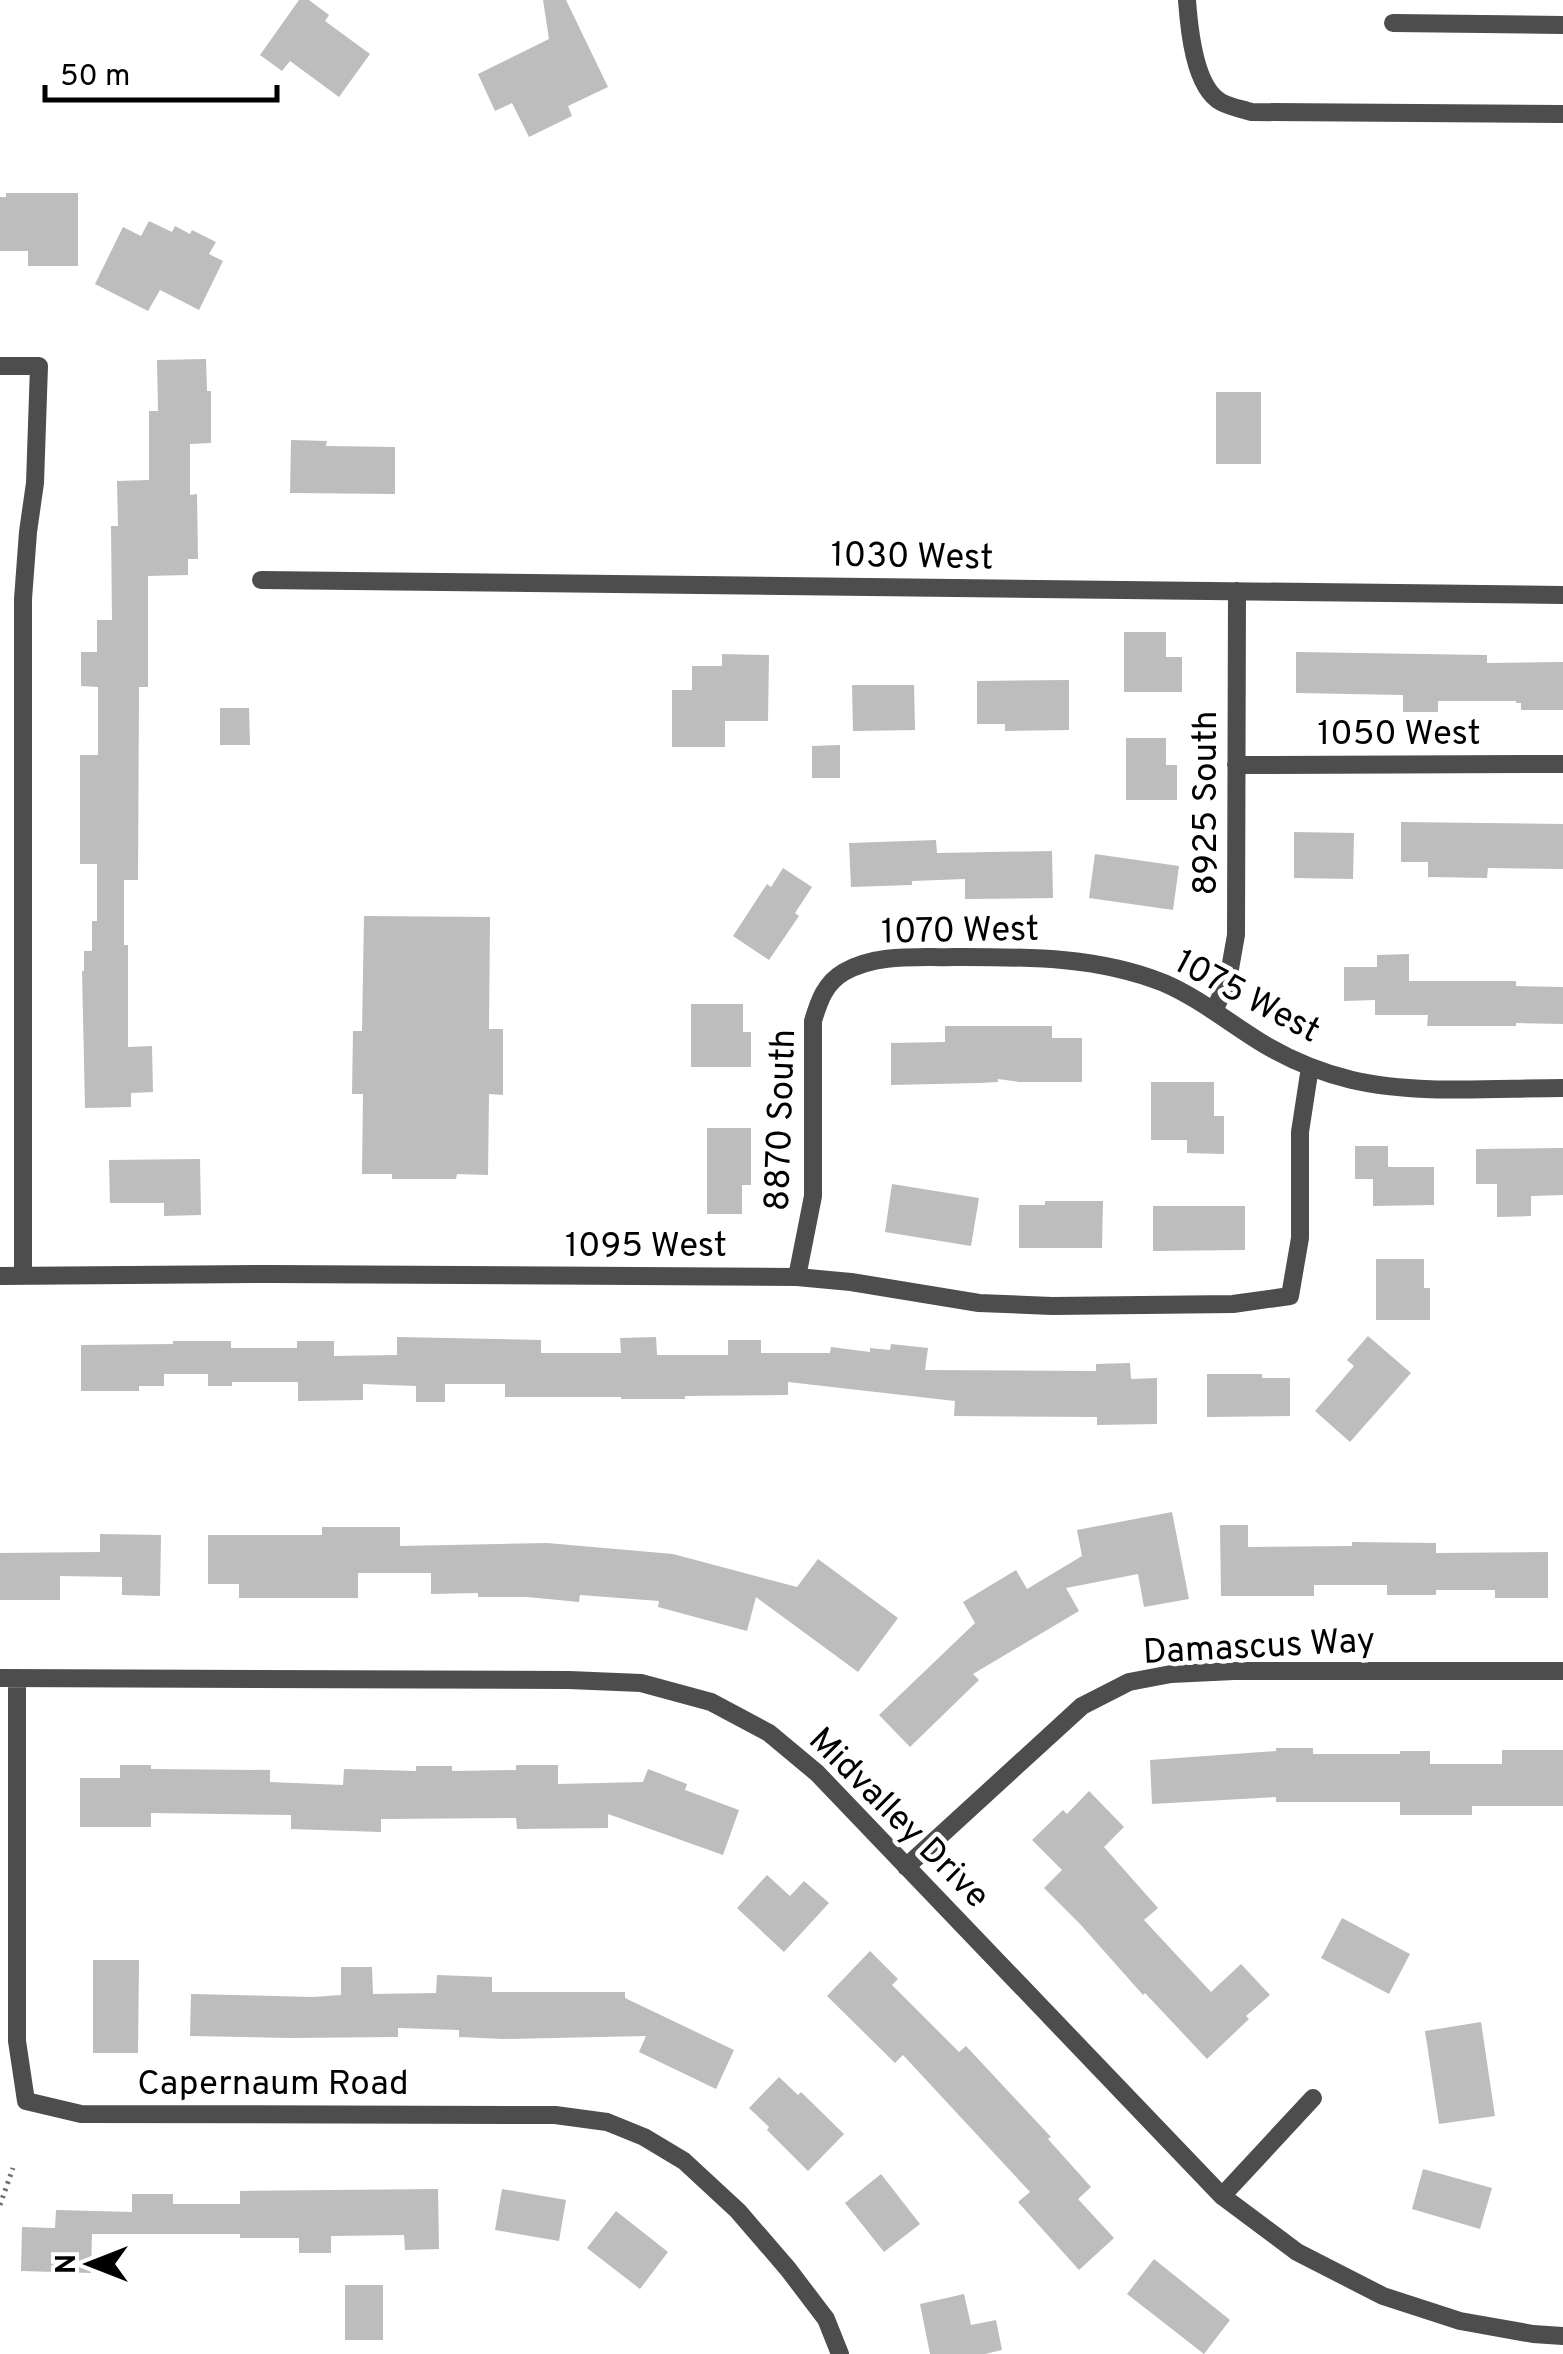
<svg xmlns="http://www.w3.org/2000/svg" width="1563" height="2354" font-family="Overpass,sans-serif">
  <rect width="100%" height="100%" fill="#fff"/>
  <path fill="#bdbdbd" d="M 299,0 L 309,0 L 329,15 L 325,21 L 370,54 L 339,97 L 290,61 L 282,71 L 260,55 Z
    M 543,0 L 566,0 L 608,87 L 568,106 L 572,116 L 529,137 L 512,103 L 495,111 L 478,74 L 549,39 Z
    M 6,193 L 78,193 L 78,266 L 28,266 L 28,251 L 0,251 L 0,197 L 6,197 Z
    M 149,221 L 172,232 L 175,226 L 190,234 L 192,230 L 216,242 L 209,254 L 223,261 L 199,310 L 160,290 L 148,311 L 95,284 L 123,227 L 141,236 Z
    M 206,359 L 207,391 L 211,391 L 211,443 L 190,444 L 190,495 L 197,494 L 198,559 L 188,559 L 188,575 L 148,576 L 148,687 L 139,687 L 138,880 L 124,880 L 124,945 L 128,945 L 128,1047 L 152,1046 L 153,1092 L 131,1093 L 131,1107 L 85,1108 L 82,971 L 84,971 L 84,951 L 92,951 L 92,921 L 97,921 L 97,864 L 80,864 L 80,755 L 98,755 L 98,687 L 81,686 L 81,652 L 97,652 L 97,620 L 112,620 L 111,526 L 118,526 L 117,481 L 149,480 L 149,411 L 158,411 L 157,360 Z
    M 1216,392 L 1261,392 L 1261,464 L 1216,464 Z
    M 291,440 L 327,441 L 326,446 L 395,447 L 395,494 L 290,493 Z
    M 1124,632 L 1166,632 L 1166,657 L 1182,657 L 1182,692 L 1124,692 Z
    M 1296,652 L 1487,655 L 1487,663 L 1563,662 L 1563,710 L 1521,710 L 1521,703 L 1516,703 L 1516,701 L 1438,701 L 1438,712 L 1403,712 L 1403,695 L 1296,693 Z
    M 722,654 L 769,655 L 768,721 L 725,721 L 725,747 L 672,747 L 672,690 L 692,690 L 692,666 L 722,666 Z
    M 1069,680 L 1069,730 L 1005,731 L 1005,724 L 977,724 L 977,681 Z
    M 852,685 L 914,685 L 915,730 L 853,731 Z
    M 220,708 L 249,708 L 250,745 L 220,745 Z
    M 1126,738 L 1166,738 L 1166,765 L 1177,765 L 1177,800 L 1126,800 Z
    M 840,745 L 840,778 L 812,778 L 812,746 Z
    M 1401,822 L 1563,824 L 1563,869 L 1488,868 L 1487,878 L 1428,877 L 1428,862 L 1401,862 Z
    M 1294,832 L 1354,833 L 1353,879 L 1294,878 Z
    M 936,840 L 937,853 L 1052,851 L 1053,898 L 965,899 L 965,879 L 912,881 L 912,885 L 851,887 L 849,843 Z
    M 1095,854 L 1179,866 L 1173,910 L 1089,898 Z
    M 783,868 L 812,887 L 795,913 L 799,916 L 769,960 L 733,936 L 767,884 L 771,887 Z
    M 364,916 L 490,917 L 489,1029 L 503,1029 L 503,1095 L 489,1094 L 488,1175 L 457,1174 L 456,1179 L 392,1179 L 392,1174 L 362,1174 L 363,1094 L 352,1094 L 353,1031 L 362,1031 Z
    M 1409,954 L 1409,981 L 1516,981 L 1516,986 L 1563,987 L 1563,1024 L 1516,1023 L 1516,1026 L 1427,1026 L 1428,1015 L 1375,1015 L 1375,1000 L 1344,1001 L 1344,967 L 1377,967 L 1377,955 Z
    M 691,1004 L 743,1004 L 743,1032 L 751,1032 L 751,1067 L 691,1067 Z
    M 945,1026 L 1052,1026 L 1052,1038 L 1082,1038 L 1082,1082 L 1019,1082 L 998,1079 L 998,1082 L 980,1083 L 891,1085 L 891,1043 L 945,1042 Z
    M 1151,1082 L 1214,1082 L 1214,1116 L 1224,1116 L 1224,1154 L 1187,1153 L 1187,1140 L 1151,1140 Z
    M 707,1128 L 751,1128 L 751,1185 L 742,1185 L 742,1214 L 707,1214 Z
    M 1355,1146 L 1388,1146 L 1388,1167 L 1434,1167 L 1434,1205 L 1373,1206 L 1373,1179 L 1355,1179 Z
    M 1563,1148 L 1563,1195 L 1531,1196 L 1531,1216 L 1497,1217 L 1497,1184 L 1476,1184 L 1476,1149 Z
    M 200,1159 L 201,1215 L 164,1216 L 164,1203 L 110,1203 L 109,1160 Z
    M 892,1184 L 979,1198 L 971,1246 L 885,1232 Z
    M 1045,1201 L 1103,1201 L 1102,1248 L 1019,1248 L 1019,1205 L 1045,1205 Z
    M 1153,1206 L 1245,1206 L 1245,1250 L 1153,1251 Z
    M 1376,1259 L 1424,1259 L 1424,1288 L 1430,1288 L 1430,1320 L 1376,1320 Z
    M 1368,1336 L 1411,1373 L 1350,1442 L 1315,1411 L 1354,1366 L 1347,1360 Z
    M 397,1337 L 541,1340 L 541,1353 L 621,1353 L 620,1338 L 656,1337 L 657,1355 L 728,1355 L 728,1340 L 761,1340 L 761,1353 L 830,1353 L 831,1347 L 870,1352 L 870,1348 L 890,1350 L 891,1344 L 928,1348 L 925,1370 L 1096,1371 L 1096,1364 L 1130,1363 L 1131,1379 L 1157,1378 L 1157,1424 L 1097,1425 L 1097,1417 L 954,1416 L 955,1401 L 788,1382 L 788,1395 L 685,1396 L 685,1399 L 621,1399 L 621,1397 L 505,1397 L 505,1384 L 445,1384 L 445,1402 L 416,1402 L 416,1386 L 363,1384 L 363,1400 L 298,1401 L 298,1382 L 232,1382 L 232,1386 L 208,1386 L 208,1374 L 164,1374 L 164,1386 L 139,1386 L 139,1391 L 81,1391 L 81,1345 L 173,1344 L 173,1341 L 231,1341 L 231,1348 L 297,1348 L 297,1341 L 334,1341 L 334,1356 L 397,1355 Z
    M 1207,1374 L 1262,1374 L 1262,1378 L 1290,1378 L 1290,1416 L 1207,1417 Z
    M 1172,1512 L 1189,1599 L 1144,1607 L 1138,1574 L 1066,1588 L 1079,1611 L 973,1674 L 979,1680 L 910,1747 L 879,1715 L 975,1623 L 963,1602 L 1016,1570 L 1027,1589 L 1082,1556 L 1077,1530 Z
    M 1220,1525 L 1248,1525 L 1248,1547 L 1352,1546 L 1352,1542 L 1436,1543 L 1436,1553 L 1548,1552 L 1548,1598 L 1495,1598 L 1495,1590 L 1436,1590 L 1436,1595 L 1387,1595 L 1387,1585 L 1314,1585 L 1314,1596 L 1221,1596 Z
    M 322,1527 L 400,1527 L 400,1546 L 547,1543 L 673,1554 L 797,1587 L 818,1559 L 898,1618 L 858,1672 L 756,1597 L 747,1631 L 658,1607 L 659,1601 L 580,1595 L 579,1602 L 527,1597 L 478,1597 L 478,1593 L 431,1594 L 431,1573 L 358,1573 L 358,1598 L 239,1598 L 239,1584 L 208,1584 L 208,1535 L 322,1535 Z
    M 100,1534 L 161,1535 L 160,1596 L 122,1595 L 122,1577 L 60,1576 L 60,1600 L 0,1600 L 0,1553 L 100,1552 Z
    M 1276,1748 L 1313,1748 L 1313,1754 L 1400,1754 L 1400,1751 L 1430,1751 L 1430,1764 L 1502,1764 L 1502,1750 L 1563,1750 L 1563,1806 L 1472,1806 L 1472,1815 L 1400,1815 L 1400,1802 L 1276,1802 L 1276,1797 L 1152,1804 L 1150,1760 L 1276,1751 Z
    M 120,1765 L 151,1765 L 151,1769 L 270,1770 L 270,1782 L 343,1785 L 344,1769 L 416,1771 L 416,1766 L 452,1766 L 452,1771 L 516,1770 L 516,1765 L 558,1765 L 558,1784 L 643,1782 L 648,1769 L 687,1784 L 685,1790 L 739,1810 L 723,1855 L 608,1814 L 608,1828 L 517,1829 L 516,1818 L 381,1819 L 381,1832 L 291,1829 L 291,1815 L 151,1813 L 151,1827 L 80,1827 L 80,1778 L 120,1778 Z
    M 1089,1791 L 1124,1827 L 1104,1847 L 1158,1908 L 1144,1920 L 1211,1992 L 1241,1964 L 1270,1995 L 1246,2016 L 1249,2019 L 1207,2059 L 1145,1993 L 1143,1995 L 1080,1924 L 1044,1888 L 1062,1870 L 1032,1840 L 1063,1810 L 1067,1814 Z
    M 767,1875 L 790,1896 L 804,1881 L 829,1903 L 784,1952 L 737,1908 Z
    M 1342,1918 L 1410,1954 L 1389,1994 L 1321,1958 Z
    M 870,1951 L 898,1979 L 892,1985 L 959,2052 L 966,2046 L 1051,2137 L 1048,2139 L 1091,2187 L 1078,2199 L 1114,2238 L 1079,2270 L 1018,2202 L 1030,2192 L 903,2055 L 895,2063 L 827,1996 Z
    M 93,1960 L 139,1960 L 138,2053 L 93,2053 Z
    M 341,1967 L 372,1967 L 373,1994 L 436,1993 L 437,1975 L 492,1977 L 492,1992 L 625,1992 L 625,1998 L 734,2050 L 716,2089 L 639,2052 L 646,2036 L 504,2039 L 459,2037 L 459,2030 L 398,2028 L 398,2037 L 290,2038 L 190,2036 L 191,1994 L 313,1997 L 341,1995 Z
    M 1481,2022 L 1495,2116 L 1439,2124 L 1425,2031 Z
    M 779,2077 L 798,2095 L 801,2092 L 844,2134 L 808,2171 L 767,2130 L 769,2127 L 749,2108 Z
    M 1423,2169 L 1492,2188 L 1480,2229 L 1412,2209 Z
    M 881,2174 L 920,2224 L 884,2252 L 845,2203 Z
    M 438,2189 L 439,2249 L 405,2250 L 404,2235 L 331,2236 L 331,2253 L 299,2253 L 299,2238 L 240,2238 L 240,2234 L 92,2234 L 91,2273 L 21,2271 L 22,2227 L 55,2228 L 56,2210 L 132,2212 L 132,2194 L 173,2194 L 173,2204 L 240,2204 L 240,2191 Z
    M 502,2189 L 566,2200 L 559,2241 L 495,2230 Z
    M 616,2211 L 668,2252 L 640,2289 L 587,2248 Z
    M 1154,2259 L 1230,2320 L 1204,2354 L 1127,2294 Z
    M 345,2285 L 383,2285 L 383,2340 L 345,2340 Z
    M 964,2294 L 971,2325 L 996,2320 L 1002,2350 L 985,2354 L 930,2354 L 920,2304 Z"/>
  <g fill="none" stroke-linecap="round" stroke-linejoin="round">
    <path stroke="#6f6f6f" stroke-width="5" stroke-dasharray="2.5 5" stroke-linecap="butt" d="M 0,2205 L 13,2168"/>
    <path stroke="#4d4d4d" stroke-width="18" d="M 1187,0 C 1189,28 1194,87 1221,102 C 1230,107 1242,109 1251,112 L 1563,114
      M 1393,23 L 1563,25
      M 0,366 L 39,366 L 35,483 L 28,532 L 23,599 L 23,1276
      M 261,580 L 1563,595
      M 1236,765 L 1563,764
      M 1214,1011 L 1228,980 L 1236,935 L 1237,591
      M 0,1276 L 270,1274 L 797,1277 L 851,1282 L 979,1303 L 1052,1306 L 1233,1304 L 1290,1296 L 1300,1238 L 1300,1132 L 1310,1067
      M 797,1277 L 813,1196 L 813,1021 C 819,1001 825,983 844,972 C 878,953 918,958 955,957 C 1027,957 1097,956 1164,983 C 1201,999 1233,1026 1267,1046 C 1293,1061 1323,1073 1352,1080 C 1416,1095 1496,1088 1563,1088
      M 0,1678 L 569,1680 L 641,1683 L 711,1702 L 769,1733 L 817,1773 L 1222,2196 L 1297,2252 L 1383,2296 L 1460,2321 L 1533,2334 L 1563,2336
      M 17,1678 L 17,2041 L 26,2101 L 81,2114 L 555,2115 L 607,2122 L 644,2137 L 684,2161 L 738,2211 L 788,2269 L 826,2319 L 840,2354
      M 906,1867 L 1082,1706 L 1129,1682 L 1171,1674 L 1234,1671 L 1563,1671
      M 1222,2196 L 1313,2098"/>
  </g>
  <g text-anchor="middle" stroke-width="9" stroke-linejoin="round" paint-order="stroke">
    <g font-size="35" fill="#000" stroke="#fff">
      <text transform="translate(912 555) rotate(1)" y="12">1030 West</text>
      <text x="1399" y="744">1050 West</text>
      <text transform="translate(1204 803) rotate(-90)" y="12">8925 South</text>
      <text transform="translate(960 929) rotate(-1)" y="12">1070 West</text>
      <text transform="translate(1248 995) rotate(28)" y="12">1075 West</text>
      <text transform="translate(779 1120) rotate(-88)" y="12">8870 South</text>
      <text x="646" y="1256">1095 West</text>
      <text transform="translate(1259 1645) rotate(-3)" y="12">Damascus Way</text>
      <text transform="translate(900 1817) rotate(45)" y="12">Midvalley Drive</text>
      <text x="273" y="2094">Capernaum Road</text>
    </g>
  </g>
  <g transform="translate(90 2264) rotate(270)" stroke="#ffffff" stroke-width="8" paint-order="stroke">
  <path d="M0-8L18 38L0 25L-18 38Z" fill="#000000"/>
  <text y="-15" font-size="28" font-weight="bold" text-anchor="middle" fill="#000000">N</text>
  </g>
  <path d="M45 85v15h232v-15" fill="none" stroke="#000000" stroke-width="5"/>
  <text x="60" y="85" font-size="30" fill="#000000" stroke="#ffffff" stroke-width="8" paint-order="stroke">50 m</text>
</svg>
